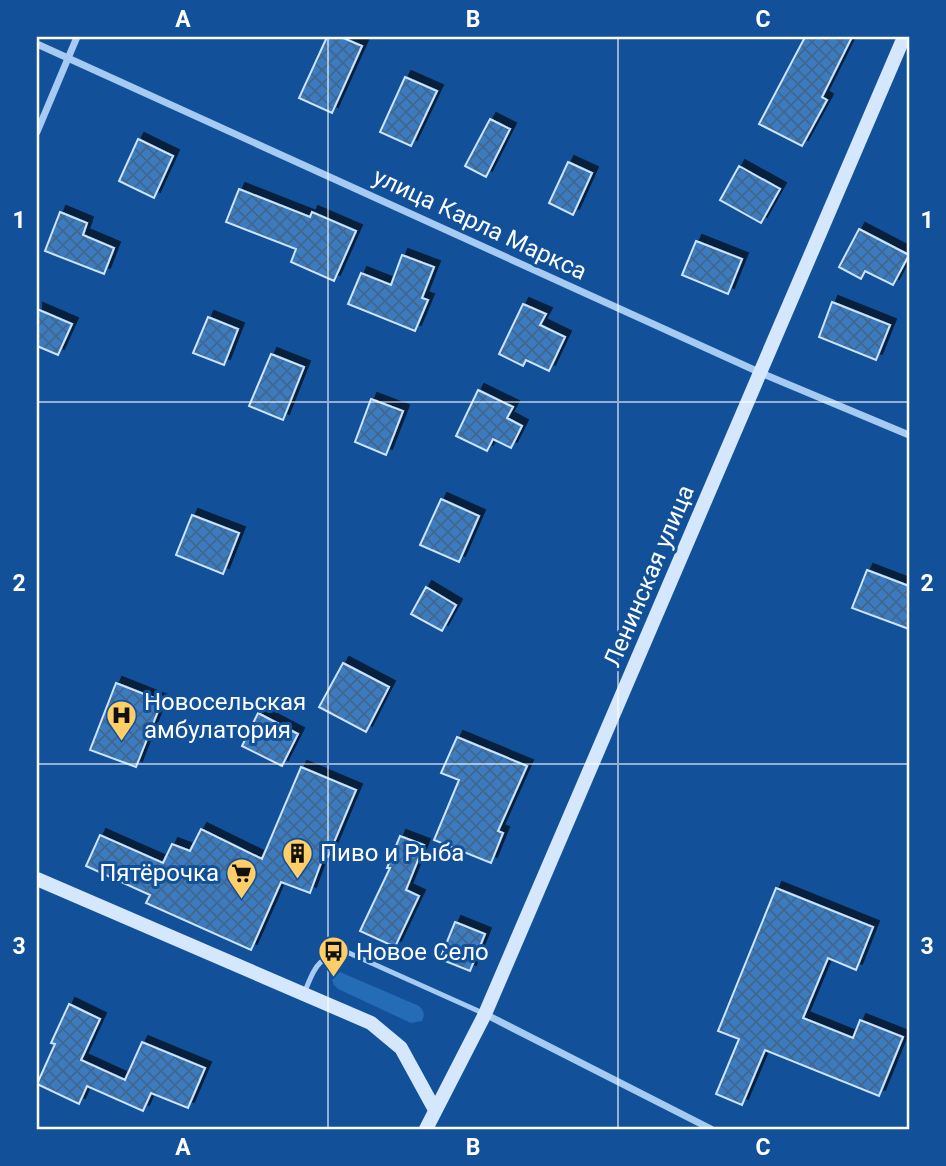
<svg xmlns="http://www.w3.org/2000/svg" width="946" height="1166" font-family="Roboto,sans-serif">
  <defs>
    <pattern id="building-cross-hatch" width="8" height="8" patternUnits="userSpaceOnUse" patternTransform="scale(1.75)"><rect width="8" height="8" fill="#3b7bc1"/><path d="M0 0l8 8M0 8l8-8" fill="none" stroke="#43668c"/></pattern>
    <filter id="shadow"><feDropShadow dx="6" dy="-6" stdDeviation="0" flood-color="#0009"/></filter>
  </defs>
  <rect width="100%" height="100%" fill="#125199"/>
  <path fill="#256cb7" d="M 340,972 L 419,1006 C 424,1011 425,1014 422,1021 L 411,1023 L 338,989 L 334,985 L 332,980 Z"/>
  <path fill="url(#building-cross-hatch)" stroke="#cde4fd" stroke-width="2" filter="url(#shadow)" d="M 327,37 L 341,37 L 362,46 L 332,113 L 299,98 Z
    M 805,37 L 852,37 L 822,97 L 827,100 L 802,146 L 759,124 Z
    M 405,77 L 437,91 L 411,146 L 380,132 Z
    M 490,119 L 510,129 L 486,177 L 465,166 Z
    M 138,139 L 173,156 L 154,198 L 119,181 Z
    M 568,162 L 592,173 L 573,215 L 549,203 Z
    M 739,166 L 780,189 L 761,223 L 720,200 Z
    M 239,189 L 310,217 L 312,212 L 356,231 L 334,281 L 291,262 L 296,249 L 226,222 Z
    M 60,212 L 87,223 L 83,235 L 114,248 L 104,274 L 45,251 Z
    M 859,229 L 909,255 L 893,285 L 865,271 L 861,279 L 839,267 Z
    M 696,241 L 742,259 L 728,294 L 682,275 Z
    M 402,255 L 434,267 L 422,298 L 428,300 L 415,331 L 348,304 L 361,273 L 391,285 Z
    M 832,302 L 890,325 L 876,360 L 819,337 Z
    M 523,304 L 546,314 L 540,325 L 565,337 L 549,371 L 526,360 L 523,366 L 499,354 Z
    M 37,309 L 72,324 L 58,355 L 37,346 Z
    M 208,317 L 238,329 L 224,365 L 193,353 Z
    M 271,354 L 304,367 L 283,420 L 249,406 Z
    M 478,390 L 513,407 L 507,418 L 522,426 L 511,448 L 493,439 L 487,451 L 456,436 Z
    M 371,399 L 403,411 L 386,455 L 355,442 Z
    M 441,499 L 479,516 L 459,562 L 420,545 Z
    M 192,515 L 239,533 L 223,574 L 176,555 Z
    M 867,570 L 909,586 L 909,629 L 852,608 Z
    M 426,587 L 456,605 L 442,631 L 411,614 Z
    M 343,663 L 389,687 L 366,732 L 319,707 Z
    M 116,683 L 162,701 L 136,767 L 90,750 Z
    M 258,713 L 298,734 L 282,766 L 242,746 Z
    M 457,737 L 527,766 L 498,831 L 503,833 L 491,863 L 434,840 L 459,780 L 441,773 Z
    M 301,767 L 356,790 L 328,857 L 324,855 L 310,893 L 281,882 L 251,950 L 146,903 L 150,895 L 86,866 L 100,835 L 163,863 L 172,844 L 190,851 L 201,829 L 262,859 Z
    M 400,836 L 424,845 L 406,890 L 419,896 L 395,947 L 360,931 L 390,868 L 387,868 Z
    M 776,888 L 873,927 L 856,970 L 828,958 L 803,1018 L 853,1038 L 860,1020 L 903,1037 L 879,1096 L 765,1050 L 742,1105 L 716,1094 L 739,1039 L 718,1031 Z
    M 455,922 L 485,934 L 470,971 L 440,959 Z
    M 69,1004 L 100,1019 L 81,1060 L 125,1080 L 142,1042 L 205,1068 L 188,1108 L 151,1093 L 143,1111 L 87,1086 L 79,1104 L 37,1084 L 55,1044 L 51,1043 Z"/>
  <g fill="none" stroke-linecap="round" stroke-linejoin="round">
    <path stroke="#a5cbf3" stroke-width="5" d="M 305,991 C 316,965 318,956 349,953 L 485,1014"/>
    <path stroke="#a5cbf3" stroke-width="7" d="M 37,44 L 761,373 L 909,435
      M 37,132 L 77,37
      M 485,1014 L 711,1129"/>
    <path stroke="#d4e7fd" stroke-width="14" d="M 37,879 L 371,1023 L 401,1048 L 435,1110
      M 426,1129 L 485,1014 L 904,37"/>
  </g>
  <path fill="none" stroke="#fff" stroke-width="2" stroke-opacity="0.55" d="M 328,37 L 328,1129M 618,37 L 618,1129M 37,402 L 909,402M 37,764 L 909,764"/>
  <defs>
    <symbol id="hospital-pin" viewBox="-11 -11 22 30"><path d="M0 17L-7.5 6A9.5 9.5 0 1 1 7.5 6Z" fill="#ffce67" stroke="#125199"/><path d="M-5-5h3v3.5h4V-5h3V5h-3V1.5h-4V5h-3Z" fill="#111"/></symbol>
    <symbol id="building-pin" viewBox="-11 -11 22 30"><path d="M0 17L-7.5 6A9.5 9.5 0 1 1 7.5 6Z" fill="#ffce67" stroke="#125199"/><path d="M-4-6H4V6H1V3H-1V6H-4ZM-2.5-4.3h1.7v1.8h-1.7ZM.8-4.3h1.7v1.8H.8ZM-2.5-1h1.7V.8h-1.7ZM.8-1h1.7V.8H.8Z" fill="#111"/></symbol>
    <symbol id="supermarket-pin" viewBox="-11 -11 22 30"><path d="M0 17L-7.5 6A9.5 9.5 0 1 1 7.5 6Z" fill="#ffce67" stroke="#125199"/><path d="M-6-5.5h2.5l.6 2H6L4.5 2H-2.5L-4.4-4H-6ZM-1.5 3.2a1.3 1.3 0 1 0 .1 0ZM3 3.2a1.3 1.3 0 1 0 .1 0Z" fill="#111"/></symbol>
    <symbol id="bus-pin" viewBox="-11 -11 22 30"><path d="M0 17L-7.5 6A9.5 9.5 0 1 1 7.5 6Z" fill="#ffce67" stroke="#125199"/><path d="M-5-6H5V4H4V6H2V4H-2V6H-4V4H-5ZM-3.5-4V0h7V-4ZM-3.5 1.2v1.5H-2V1.2ZM2 1.2v1.5H3.5V1.2Z" fill="#111"/></symbol>
  </defs>
  <g fill-rule="evenodd">
    <use href="#hospital-pin" x="104" y="698" width="35" height="47"/>
    <use href="#building-pin" x="280" y="836" width="35" height="47"/>
    <use href="#supermarket-pin" x="224" y="856" width="35" height="47"/>
    <use href="#bus-pin" x="316" y="934" width="35" height="47"/>
  </g>
  <g text-anchor="middle" stroke-width="6" stroke-linejoin="round" paint-order="stroke">
    <g font-size="24" fill="#fff" stroke="#125199">
      <text transform="translate(480 224) rotate(25)" y="8">улица Карла Маркса</text>
      <text transform="translate(649 576) rotate(-67)" y="8">Ленинская улица</text>
    </g>
    <g font-size="24" fill="#fff" stroke="#125199" text-anchor="start">
      <text x="144" y="710">Новосельская<tspan x="144" dy="28">амбулатория</tspan></text>
      <text x="320" y="861">Пиво и Рыба</text>
      <text x="219" y="881" text-anchor="end">Пятёрочка</text>
      <text x="356" y="960">Новое Село</text>
    </g>
  </g>
  <rect width="946" height="1166" fill="none" stroke="#125199" stroke-width="77"/>
  <rect x="38" y="38" width="870" height="1090" fill="none" stroke="#fff" stroke-width="2.5"/>
  <g font-size="23" text-anchor="middle" font-weight="bold" fill="#fff">
    <text x="183" y="27">A</text>
    <text x="473" y="27">B</text>
    <text x="763" y="27">C</text>
    <text x="19" y="228">1</text>
    <text x="927" y="228">1</text>
    <text x="19" y="591">2</text>
    <text x="927" y="591">2</text>
    <text x="19" y="954">3</text>
    <text x="927" y="954">3</text>
    <text x="183" y="1155">A</text>
    <text x="473" y="1155">B</text>
    <text x="763" y="1155">C</text>
  </g>
</svg>
